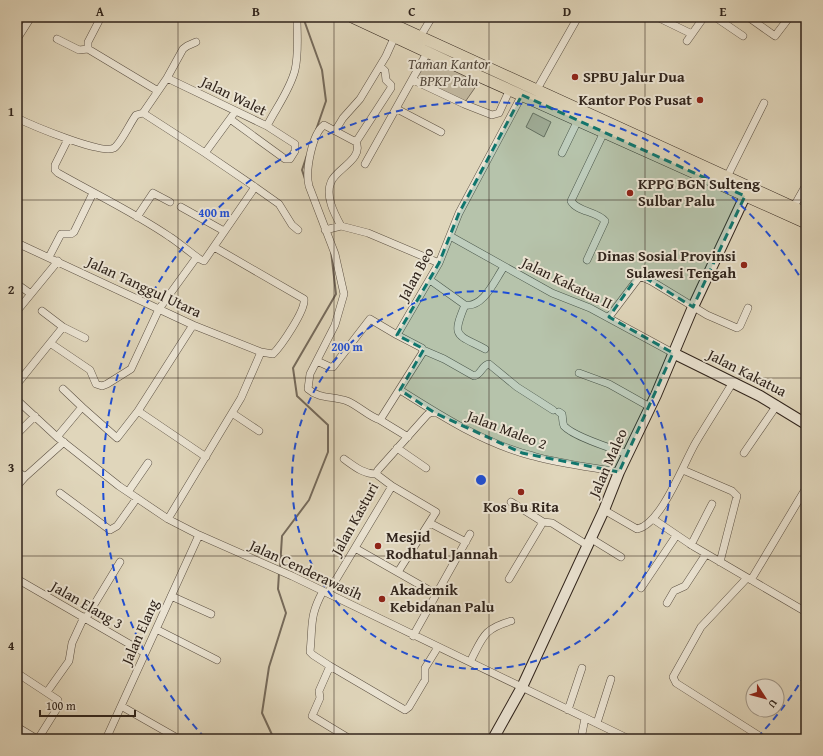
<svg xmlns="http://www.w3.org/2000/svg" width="823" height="756" font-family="'Gentium Book Plus',serif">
  <rect width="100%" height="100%" fill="#e0d6bb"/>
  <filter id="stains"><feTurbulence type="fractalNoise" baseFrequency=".005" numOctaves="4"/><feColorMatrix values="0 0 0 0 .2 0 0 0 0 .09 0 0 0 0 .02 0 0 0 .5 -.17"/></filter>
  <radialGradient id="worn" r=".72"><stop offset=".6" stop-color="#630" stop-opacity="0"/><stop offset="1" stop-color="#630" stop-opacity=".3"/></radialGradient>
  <path fill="#c2b8a0" stroke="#786e5e" d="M 436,45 L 486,72 L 465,102 L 414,78 L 424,52 Z
    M 533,113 L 551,122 L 544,137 L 526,127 Z"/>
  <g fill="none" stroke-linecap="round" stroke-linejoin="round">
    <path stroke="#756a5b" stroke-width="2" d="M 305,17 L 304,20 L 322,70 L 326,101 L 316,130
      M 305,179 L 302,170 L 307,155
      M 280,568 L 282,536 L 309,500 L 328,452 L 328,425 L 297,396 L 293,368 L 336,294 L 331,251
      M 274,739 L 262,713 L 269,667 L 286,613 L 278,589 L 279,573"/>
    <defs>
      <path id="street" d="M 101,17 L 88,42 L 88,49 L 158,91
        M 657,17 L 692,34
        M 715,17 L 743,36
        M 748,17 L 775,36 L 788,19
        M 420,37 L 432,17
        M 17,39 L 31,17
        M 57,39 L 79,50 L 88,49
        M 687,41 L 704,17
        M 167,78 L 183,49 L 187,46 L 196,42
        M 413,80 L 464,104 L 492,115 L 499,113 L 510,89
        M 536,91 L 578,17
        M 397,109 L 441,132
        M 143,113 L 167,78 L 267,126 C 276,108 290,90 295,70 C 299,53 297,35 297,17
        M 143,113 L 205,153
        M 17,118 C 31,125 102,155 114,148 C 121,143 130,123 136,115 L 143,113
        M 230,119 L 285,159 L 290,159 L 295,151 L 295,144 L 267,126
        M 335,131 L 343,118 L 360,99 L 386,56 L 395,36
        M 68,139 L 55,165 L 55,170 L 58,173 C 95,194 135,213 170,237 C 177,241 200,261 204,261 L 255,187 L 205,153 L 235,112
        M 356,142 L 324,125 C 312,134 305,171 309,186 L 335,254 L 344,294 L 335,325 L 310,374 L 308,389 C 319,399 333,396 347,401 C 359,406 368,416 380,420
        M 562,153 L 578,120
        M 365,164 L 428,51
        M 727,177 L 764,103
        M 255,187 L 279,204 L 292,225 L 298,230
        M 181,207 L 224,231
        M 793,208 L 806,185
        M 137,217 L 153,193 L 170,202
        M 341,226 C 334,213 325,196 331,182 C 336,169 364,159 356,142 L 391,88 L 391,85 L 386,80 L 385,71 L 380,66
        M 325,230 L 341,226 L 368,233 L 439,263
        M 450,236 L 552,293 L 590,308 L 673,353
        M 17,243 L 193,325 L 261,352 L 273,354 C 281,346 306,310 304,299 L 214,247
        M 49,257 L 61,234 L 71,234 L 74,232 L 93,193
        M 587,260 L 605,221 C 597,211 577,212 571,201 L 604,132
        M 430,280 L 465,305 C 484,308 495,279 504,267
        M 17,284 L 31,294
        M 465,305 C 451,338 457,334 485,349
        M 17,311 L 58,261
        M 42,311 L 63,327
        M 609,317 L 640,276 L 651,281 L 707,315 L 737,328 L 740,326 L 748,308
        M 193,325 L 138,411 L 206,457
        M 50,343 L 90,370 L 96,384 L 102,386 L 107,384 L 131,369 L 159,309 L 196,258
        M 423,350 L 444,359 L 474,376 C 481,375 482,365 489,364 L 517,387 L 553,410
        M 317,361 L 330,367 L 333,367 L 370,319 L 397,335
        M 579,373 L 609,384 L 650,407
        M 17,384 L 63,327 L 85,338
        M 63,389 L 82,407
        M 400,390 C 441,416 485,444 533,456 C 561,464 590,467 619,472
        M 17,400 L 57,437 L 119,486 L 168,519 L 199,535 L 292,576 L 629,739
        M 559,412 L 562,414 C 563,418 562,422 564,426 C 574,437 613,449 628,454
        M 232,413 L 259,431
        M 17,434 L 35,416
        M 57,437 L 82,407 L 117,438 L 138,411
        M 408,437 L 380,420 L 423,352 L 422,348 L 397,335 L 439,263 L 459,213 L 522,95
        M 397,448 L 426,468
        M 744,453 L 777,405
        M 344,459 C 354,466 363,474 376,474
        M 683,470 L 732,491 L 737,496 L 720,562
        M 17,471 L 25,477 L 17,486
        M 25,477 L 64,442
        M 392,486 L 436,512 L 398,572
        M 128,492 L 148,463
        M 60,493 L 110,530 L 117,526 L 137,498
        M 511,502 L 543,522 L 552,523 L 587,545
        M 604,510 L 637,529 C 661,525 684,462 696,442 C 708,422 721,402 733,382
        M 168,519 L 241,398 L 261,352
        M 653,519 L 693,546 L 806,612
        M 430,523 L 466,542
        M 590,538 L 621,557
        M 691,545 L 712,504
        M 355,548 L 436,594
        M 747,578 L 701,627 L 673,677 L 676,683 L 764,739
        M 17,579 L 145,653
        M 509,579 L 543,522
        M 751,580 L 806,488
        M 641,588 L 676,536
        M 323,591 C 309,617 313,624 310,652 L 313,655 L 330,666
        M 328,593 L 392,486 L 376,474 L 378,470 L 427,415 L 431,412 L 435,413
        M 171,596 L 211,614
        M 667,603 L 674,591 L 685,586 L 706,554
        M 86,618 L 120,562
        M 156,629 L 217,660
        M 413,636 L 470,534
        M 470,662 C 483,637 483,629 511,621
        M 17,673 L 58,700 L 58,707 L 38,739
        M 47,692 L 69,661 L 72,643 L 84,617
        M 121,706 L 179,739
        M 568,710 L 582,668
        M 597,723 L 611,679
        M 17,727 L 37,739
        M 106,739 L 199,535
        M 350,739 L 312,716 L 320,698 L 319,691 L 330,666 L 405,710 L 409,707 L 425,680 L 425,668 L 438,647
        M 581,739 L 585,718"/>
      <path id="secondary" d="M 673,353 L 760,396 L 806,424
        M 493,739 L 522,687 L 604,510 L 619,472 L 656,395 L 693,307 L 745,196"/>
      <path id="primary" d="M 352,17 L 472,73 L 806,223
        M 377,17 L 806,213"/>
    </defs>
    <use href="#street" stroke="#5b5043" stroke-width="8"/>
    <use href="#secondary" stroke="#2f231b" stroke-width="12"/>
    <use href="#primary" stroke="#2f231b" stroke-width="12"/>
    <use href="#street" stroke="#ebe4d3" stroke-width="7"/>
    <use href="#secondary" stroke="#ebe4d3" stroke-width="10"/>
    <use href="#primary" stroke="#e0d6bb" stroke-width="11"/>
  </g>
  <path fill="#0f766e" fill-opacity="0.2" stroke="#0f766e" stroke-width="3" stroke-dasharray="8 5" stroke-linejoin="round" d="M 522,95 L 745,196 L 693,307 L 639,274 L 609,317 L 673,353 L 619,472 L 522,453 L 435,413 L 400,390 L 424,349 L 397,335 L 439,263 L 459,213 Z"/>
  <path fill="none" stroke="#2f231b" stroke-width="1" stroke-opacity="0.55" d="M 178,17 L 178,739M 334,17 L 334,739M 489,17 L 489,739M 645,17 L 645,739M 17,200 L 806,200M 17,378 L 806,378M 17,556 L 806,556"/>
  <g fill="none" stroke="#1d4ed8" stroke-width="2" stroke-dasharray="7 5">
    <circle cx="481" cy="480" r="189"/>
    <path d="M805 675A378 378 0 0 1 757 738M205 738A378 378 0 1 1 805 285"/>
  </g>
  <g fill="#8f2418" stroke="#ebe4d3" stroke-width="1.5">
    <circle cx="575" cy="77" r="4"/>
    <circle cx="700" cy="100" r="4"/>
    <circle cx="630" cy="193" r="4"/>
    <circle cx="744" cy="265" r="4"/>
    <circle cx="521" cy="492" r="4"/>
    <circle cx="378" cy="546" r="4"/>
    <circle cx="382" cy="599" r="4"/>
  </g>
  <g text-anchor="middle" stroke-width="4" stroke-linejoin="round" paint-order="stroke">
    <g font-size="15" font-style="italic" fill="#54483c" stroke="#ebe4d3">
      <text x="449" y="69">Taman Kantor<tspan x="449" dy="17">BPKP Palu</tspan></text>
    </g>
    <g font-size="15" font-weight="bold" fill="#2f231b" stroke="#ebe4d3" text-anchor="start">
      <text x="583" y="82">SPBU Jalur Dua</text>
      <text x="692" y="105" text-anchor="end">Kantor Pos Pusat</text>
      <text x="638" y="189">KPPG BGN Sulteng<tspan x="638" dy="17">Sulbar Palu</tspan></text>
      <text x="736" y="261" text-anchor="end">Dinas Sosial Provinsi<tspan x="736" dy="17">Sulawesi Tengah</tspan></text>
      <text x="521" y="512" text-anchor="middle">Kos Bu Rita</text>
      <text x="386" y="542">Mesjid<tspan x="386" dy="17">Rodhatul Jannah</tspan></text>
      <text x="390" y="595">Akademik<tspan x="390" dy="17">Kebidanan Palu</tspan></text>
    </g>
    <g font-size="15" fill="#2f231b" stroke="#ebe4d3">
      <text transform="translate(234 96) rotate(26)" y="5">Jalan Walet</text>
      <text transform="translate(416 274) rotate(-62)" y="5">Jalan Beo</text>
      <text transform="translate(567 283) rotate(26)" y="5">Jalan Kakatua II</text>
      <text transform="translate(144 287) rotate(25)" y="5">Jalan Tanggul Utara</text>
      <text transform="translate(747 373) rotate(27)" y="5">Jalan Kakatua</text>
      <text transform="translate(507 430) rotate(21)" y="5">Jalan Maleo 2</text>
      <text transform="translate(608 463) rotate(-66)" y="5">Jalan Maleo</text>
      <text transform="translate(355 519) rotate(-61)" y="5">Jalan Kasturi</text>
      <text transform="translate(306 570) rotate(25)" y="5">Jalan Cenderawasih</text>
      <text transform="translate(87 605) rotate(30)" y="5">Jalan Elang 3</text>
      <text transform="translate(140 632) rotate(-66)" y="5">Jalan Elang</text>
    </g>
  </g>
  <circle cx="481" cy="480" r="6" fill="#1d4ed8" stroke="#ebe4d3" stroke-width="2"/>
  <g font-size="12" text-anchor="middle" font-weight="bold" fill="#1d4ed8" stroke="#ebe4d3" stroke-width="4" stroke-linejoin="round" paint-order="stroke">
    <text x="214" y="217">400 m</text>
    <text x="347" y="351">200 m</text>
  </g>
  <rect width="823" height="756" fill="none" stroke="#e0d6bb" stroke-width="44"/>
  <g transform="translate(765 698) rotate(126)"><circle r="19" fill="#ebe4d3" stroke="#a09789"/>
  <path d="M0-3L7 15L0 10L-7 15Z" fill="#8f2418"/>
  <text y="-6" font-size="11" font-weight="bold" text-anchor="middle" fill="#2f231b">U</text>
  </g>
  <path d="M40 710v6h95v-6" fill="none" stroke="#2f231b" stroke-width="2"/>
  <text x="46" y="710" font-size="12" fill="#2f231b" stroke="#ebe4d3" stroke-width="3" paint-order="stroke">100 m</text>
  <rect x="22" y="22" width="779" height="712" fill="none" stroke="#2f231b" stroke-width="1.5"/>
  <g font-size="13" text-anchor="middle" font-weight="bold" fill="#2f231b">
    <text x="100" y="16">A</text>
    <text x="256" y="16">B</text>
    <text x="412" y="16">C</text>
    <text x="567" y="16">D</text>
    <text x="723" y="16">E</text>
    <text x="11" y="116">1</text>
    <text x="11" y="294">2</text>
    <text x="11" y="472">3</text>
    <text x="11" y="650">4</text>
  </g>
  <rect width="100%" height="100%" filter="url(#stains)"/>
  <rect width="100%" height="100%" fill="url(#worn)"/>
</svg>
